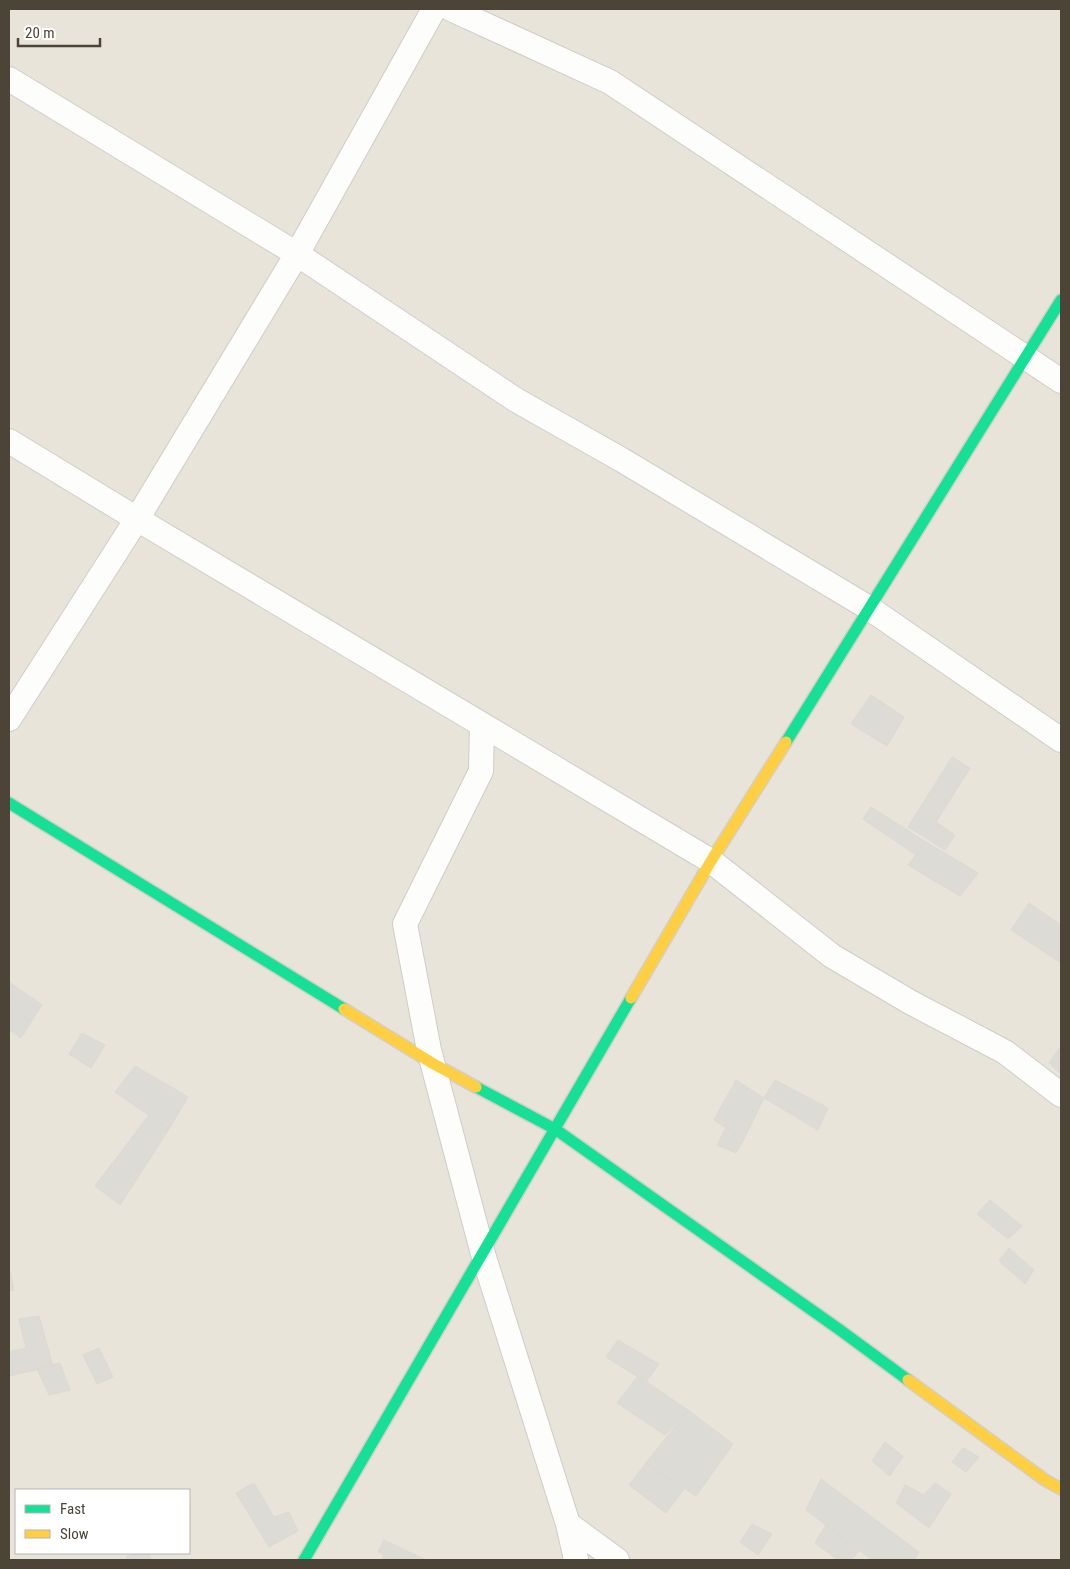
<svg xmlns="http://www.w3.org/2000/svg" width="1070" height="1569" font-family="'Roboto Condensed',sans-serif">
  <rect width="100%" height="100%" fill="#f3f2ed"/>
  <path fill="#e8e4da" fill-rule="evenodd" d="M 9,9 L 1061,9 L 1061,1560 L 9,1560 ZM 16,1490 L 189,1490 L 189,1553 L 16,1553 Z"/>
  <path fill="#dddbd5" stroke="#dcd9d3" d="M 871,695 L 904,717 L 887,746 L 851,724 Z
    M 952,757 L 970,768 L 936,822 L 955,835 L 945,850 L 908,827 Z
    M 871,807 L 926,842 L 916,855 L 863,819 Z
    M 926,842 L 978,873 L 960,896 L 908,865 Z
    M 1029,903 L 1061,925 L 1061,963 L 1011,930 Z
    M 9,982 L 42,1005 L 31,1022 L 9,1006 Z
    M 9,1006 L 31,1022 L 21,1038 L 9,1030 Z
    M 82,1033 L 105,1045 L 91,1068 L 69,1054 Z
    M 1061,1046 L 1061,1074 L 1049,1063 Z
    M 135,1066 L 188,1097 L 169,1129 L 115,1092 Z
    M 736,1080 L 764,1098 L 744,1139 L 714,1120 Z
    M 775,1080 L 828,1108 L 818,1130 L 764,1098 Z
    M 149,1115 L 169,1129 L 120,1205 L 95,1186 Z
    M 726,1128 L 744,1139 L 736,1153 L 717,1145 Z
    M 990,1200 L 1022,1226 L 1008,1239 L 977,1214 Z
    M 1009,1248 L 1034,1270 L 1025,1284 L 999,1261 Z
    M 9,1267 L 14,1290 L 9,1291 Z
    M 39,1316 L 53,1366 L 9,1376 L 9,1352 L 26,1348 L 19,1319 Z
    M 618,1340 L 659,1364 L 646,1382 L 606,1357 Z
    M 99,1348 L 113,1377 L 97,1384 L 83,1355 Z
    M 60,1363 L 70,1390 L 49,1395 L 37,1369 Z
    M 638,1376 L 688,1410 L 665,1435 L 617,1403 Z
    M 688,1410 L 733,1444 L 696,1496 L 646,1463 Z
    M 885,1442 L 903,1456 L 890,1476 L 872,1461 Z
    M 963,1448 L 979,1457 L 966,1472 L 952,1462 Z
    M 646,1463 L 684,1489 L 666,1513 L 629,1485 Z
    M 821,1479 L 919,1552 L 914,1560 L 872,1560 L 806,1510 Z
    M 254,1483 L 274,1517 L 289,1512 L 298,1531 L 269,1547 L 236,1493 Z
    M 935,1483 L 951,1494 L 929,1528 L 896,1503 L 905,1485 L 924,1495 Z
    M 752,1524 L 772,1534 L 758,1555 L 740,1542 Z
    M 826,1525 L 859,1551 L 851,1560 L 838,1560 L 815,1543 Z
    M 384,1540 L 426,1560 L 381,1560 L 384,1555 L 378,1552 Z
    M 139,1553 L 148,1553 L 152,1560 L 128,1560 L 126,1557 Z"/>
  <g fill="none" stroke-linecap="round" stroke-linejoin="round">
    <defs>
      <path id="street" d="M 451,9 L 610,82 L 1061,381
        M 9,79 L 297,254 L 516,400 L 622,460 L 869,608 L 1061,740
        M 9,441 L 137,519 L 711,861 L 832,956 L 910,1002 L 1005,1052 L 1061,1095
        M 9,719 L 137,519 L 297,254 L 434,9
        M 482,725 L 481,771 L 405,924 L 429,1050 L 483,1254 L 568,1524 L 576,1559 L 575,1560
        M 568,1524 L 617,1560"/>
      <path id="fast" d="M 786,742 L 1061,300
        M 9,803 L 344,1009
        M 476,1087 L 555,1129 L 840,1330 L 908,1380
        M 304,1560 L 631,998"/>
      <path id="slow" d="M 631,998 L 711,861 L 786,742
        M 344,1009 L 432,1063 L 476,1087
        M 908,1380 L 1045,1480 L 1061,1489"/>
    </defs>
    <use href="#street" stroke="#cfcdc7" stroke-width="26"/>
    <use href="#fast" stroke="#d3cfc4" stroke-width="14"/>
    <use href="#slow" stroke="#d3cfc4" stroke-width="14"/>
    <use href="#street" stroke="#fdfdfc" stroke-width="24"/>
    <use href="#fast" stroke="#16e098" stroke-width="11"/>
    <use href="#slow" stroke="#ffcf43" stroke-width="11"/>
  </g>
  <rect width="1070" height="1569" fill="none" stroke="#4b4437" stroke-width="20"/>
  <rect x="15" y="1489" width="175" height="65" fill="#ffffff" stroke="#b7b4af"/>
  <rect x="25" y="1505" width="25" height="8" fill="#16e098" stroke="#b7b4af"/>
  <text x="60" y="1514" font-size="15" fill="#4b4437">Fast</text>
  <rect x="25" y="1530" width="25" height="8" fill="#ffcf43" stroke="#b7b4af"/>
  <text x="60" y="1539" font-size="15" fill="#4b4437">Slow</text>
  <path d="M18 38v8h82v-8" fill="none" stroke="#4b4437" stroke-width="2.5"/>
  <text x="25" y="38" font-size="15" fill="#4b4437" stroke="#ffffff" stroke-width="4" paint-order="stroke">20 m</text>
</svg>
